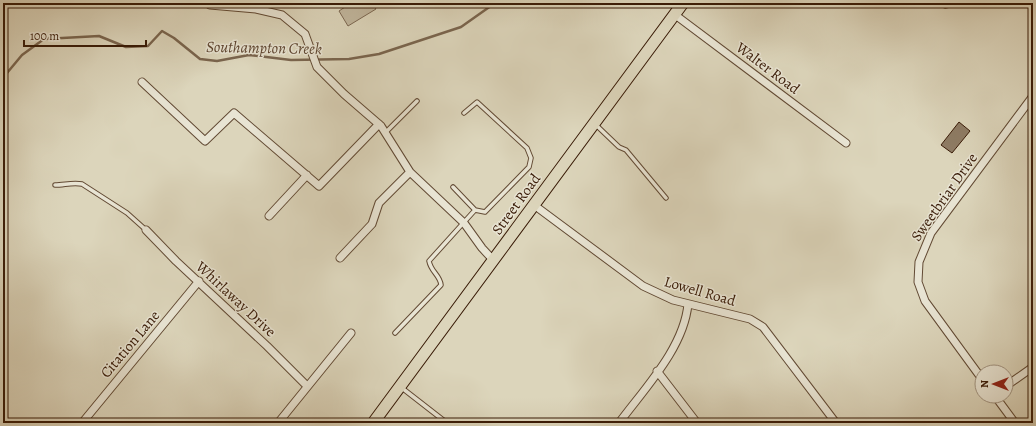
<svg xmlns="http://www.w3.org/2000/svg" width="1036" height="426" font-family="Alegreya,serif">
  <rect width="100%" height="100%" fill="#dcd5bb"/>
  <filter id="stains"><feTurbulence type="fractalNoise" baseFrequency=".005" numOctaves="4"/><feColorMatrix values="0 0 0 0 .2 0 0 0 0 .09 0 0 0 0 .02 0 0 0 .5 -.17"/></filter>
  <radialGradient id="worn" r=".72"><stop offset=".6" stop-color="#630" stop-opacity="0"/><stop offset="1" stop-color="#630" stop-opacity=".3"/></radialGradient>
  <path fill="#c0b59c" stroke="#7c6852" d="M 351,3 L 372,3 L 376,9 L 348,26 L 339,11 Z"/>
  <g fill="none" stroke-linecap="round" stroke-linejoin="round">
    <path stroke="#7a654e" stroke-width="2.5" d="M 3,75 L 7,73 L 22,55 L 44,39 L 99,36 L 126,47 L 148,46 L 162,31 L 174,38 L 200,59 L 217,61 L 249,55 L 291,60 L 349,59 L 379,54 L 461,27 L 495,3"/>
  </g>
  <path fill="#8e7c65" stroke="#391b07" d="M 959,122 L 970,131 L 952,153 L 941,145 Z"/>
  <g fill="none" stroke-linecap="round" stroke-linejoin="round">
    <defs>
      <path id="service" d="M 940,3 L 945,6 L 958,3
        M 596,125 L 619,147 L 626,150 L 666,198
        M 386,132 L 417,101
        M 55,185 C 64,185 73,182 82,184 L 127,213 L 146,230
        M 453,187 L 475,210
        M 395,333 L 441,285 C 440,275 431,272 429,261 L 475,210 L 485,212 L 529,167 L 531,158 L 527,148 L 477,102 L 464,113
        M 402,388 L 447,423"/>
      <path id="minor" d="M 207,3 L 210,5 L 256,9 L 282,15 L 305,34 L 317,67 L 344,94 L 381,126 L 410,172 L 464,223 L 482,248 L 494,261
        M 674,14 L 846,143
        M 142,82 L 205,141 L 234,113 L 319,186 L 379,124
        M 534,205 L 643,286 L 673,300 L 750,319 L 763,327 L 836,423
        M 269,216 L 307,175
        M 146,230 L 176,261 L 267,346 L 307,386
        M 340,258 L 372,224 L 379,203 L 410,172
        M 657,371 L 697,423
        M 982,379 L 925,301 L 918,282 L 919,262 L 931,233 L 1033,96
        M 1006,386 L 1033,367
        M 995,396 L 1015,423
        M 82,423 L 199,281
        M 278,423 L 351,333
        M 619,423 C 644,389 684,348 688,304"/>
      <path id="primary" d="M 373,423 L 683,3"/>
    </defs>
    <use href="#service" stroke="#624a34" stroke-width="5.5"/>
    <use href="#minor" stroke="#624a34" stroke-width="9"/>
    <use href="#primary" stroke="#391b07" stroke-width="13"/>
    <use href="#service" stroke="#e8e4d3" stroke-width="3.5"/>
    <use href="#minor" stroke="#e8e4d3" stroke-width="7"/>
    <use href="#primary" stroke="#dcd5bb" stroke-width="11"/>
  </g>
  <g text-anchor="middle" stroke-width="3" stroke-linejoin="round" paint-order="stroke">
    <g font-size="15" fill="#391b07" stroke="#e8e4d3">
      <text transform="translate(768 68) rotate(37)" y="5">Walter Road</text>
      <text transform="translate(944 197) rotate(-55)" y="5">Sweetbriar Drive</text>
      <text transform="translate(516 204) rotate(-54)" y="5">Street Road</text>
      <text transform="translate(700 291) rotate(16)" y="5">Lowell Road</text>
      <text transform="translate(236 299) rotate(43)" y="5">Whirlaway Drive</text>
      <text transform="translate(130 344) rotate(-50)" y="5">Citation Lane</text>
    </g>
    <g font-size="16" font-style="italic" fill="#5f4631" stroke="#e8e4d3">
      <text transform="translate(264 47) rotate(1)" y="6">Southampton Creek</text>
    </g>
  </g>
  <rect width="1036" height="426" fill="none" stroke="#dcd5bb" stroke-width="16"/>
  <rect x="4" y="4" width="1028" height="418" fill="none" stroke="#391b07" stroke-width="2"/>
  <rect x="8" y="8" width="1020" height="410" fill="none" stroke="#391b07"/>
  <g transform="translate(994 384) rotate(270)"><circle r="19" fill="#e8e4d3" stroke="#a29481"/>
  <path d="M0-3L7 15L0 10L-7 15Z" fill="#8f2418"/>
  <text y="-6" font-size="11" font-weight="bold" text-anchor="middle" fill="#391b07">N</text>
  </g>
  <path d="M24 40v6h122v-6" fill="none" stroke="#391b07" stroke-width="2"/>
  <text x="30" y="40" font-size="12" fill="#391b07" stroke="#e8e4d3" stroke-width="3" paint-order="stroke">100 m</text>
  <rect width="100%" height="100%" filter="url(#stains)"/>
  <rect width="100%" height="100%" fill="url(#worn)"/>
</svg>
